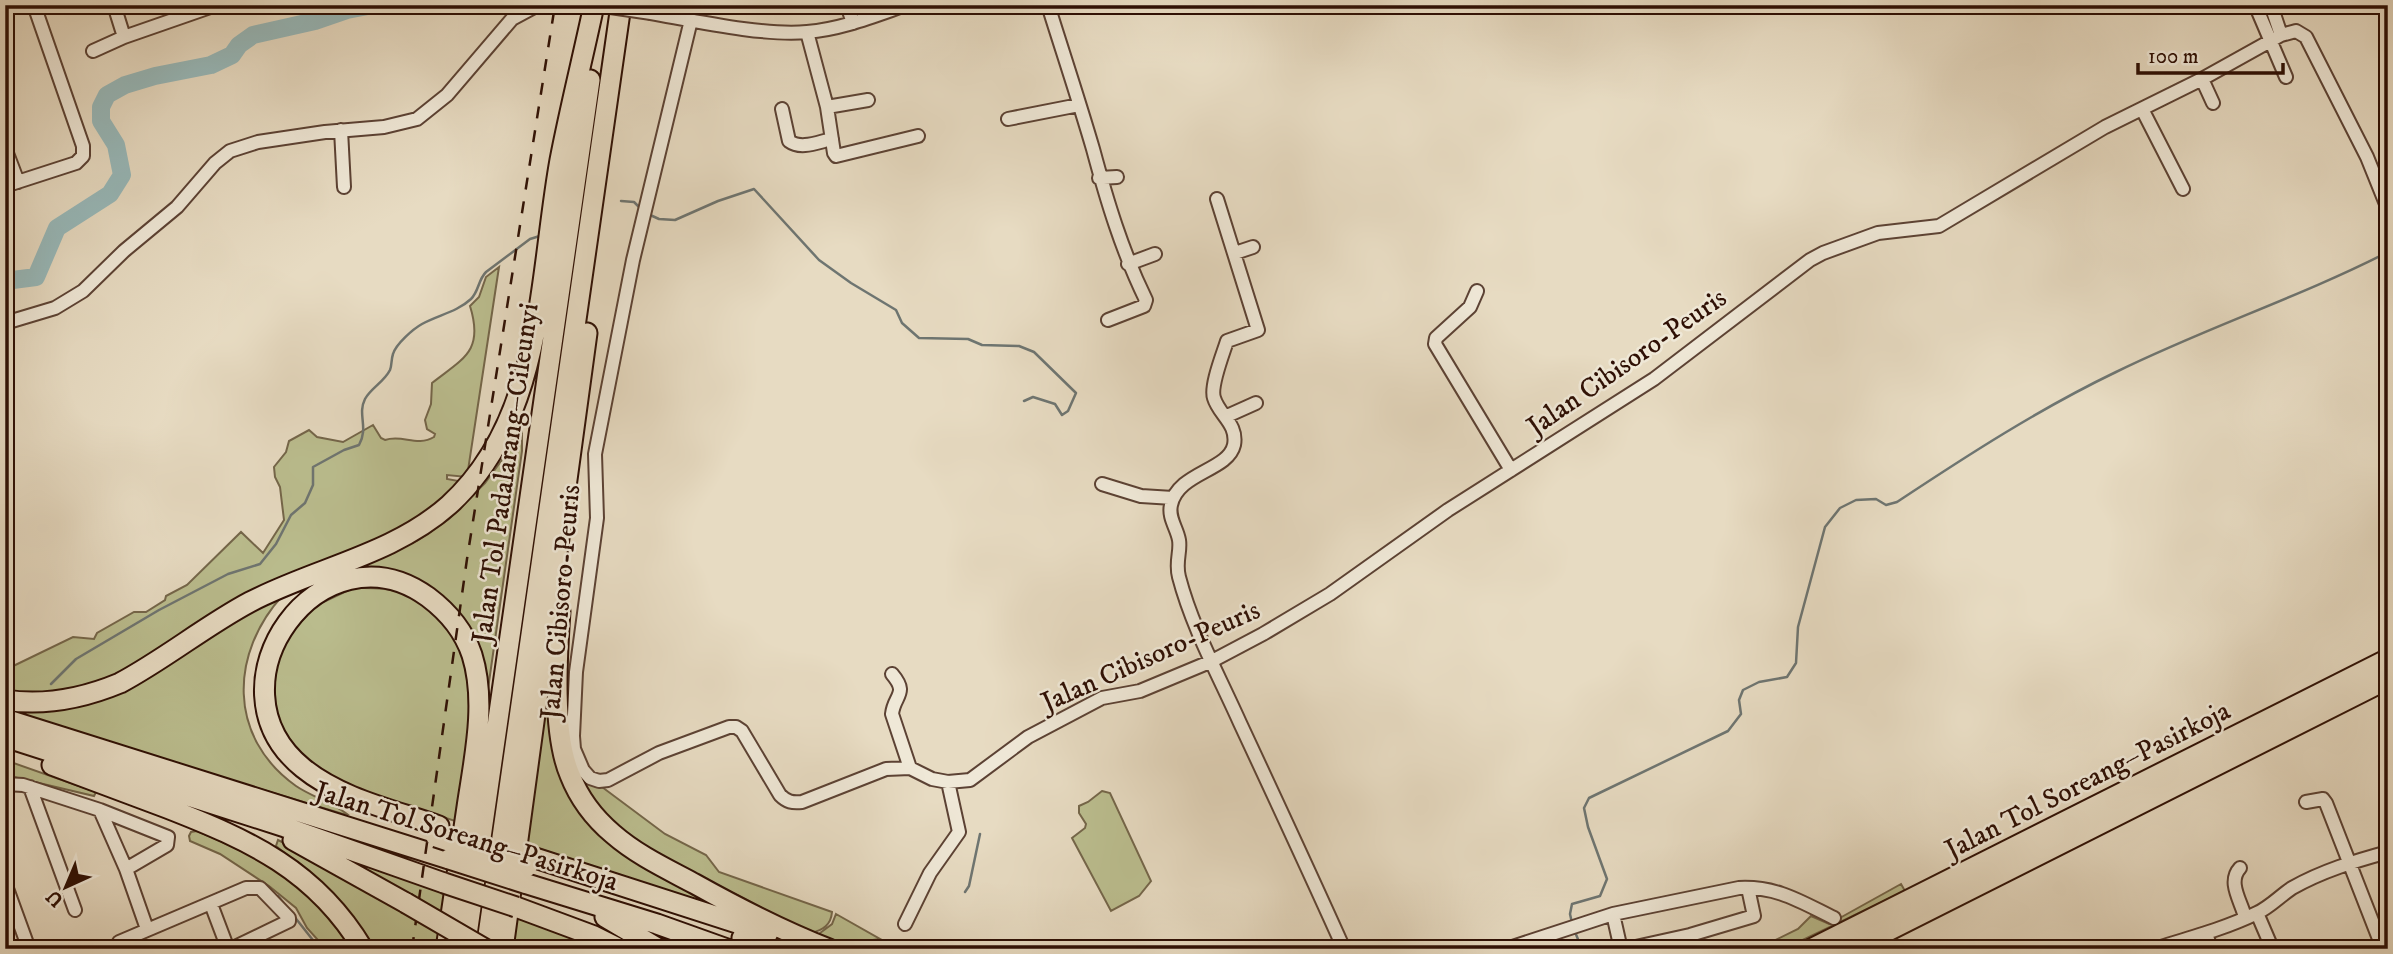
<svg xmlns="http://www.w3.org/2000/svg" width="2393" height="954" font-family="'IM FELL DW Pica',serif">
  <rect width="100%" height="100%" fill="#e7dbc2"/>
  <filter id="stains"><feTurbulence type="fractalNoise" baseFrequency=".00286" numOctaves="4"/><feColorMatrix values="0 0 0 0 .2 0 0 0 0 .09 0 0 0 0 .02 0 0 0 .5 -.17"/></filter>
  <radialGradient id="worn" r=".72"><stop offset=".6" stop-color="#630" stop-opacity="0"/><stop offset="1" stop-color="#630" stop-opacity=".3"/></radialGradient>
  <path fill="#bbbe8f" stroke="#74664a" stroke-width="2" d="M 499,267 L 467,477 L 447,475 L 447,479 L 464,482 L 407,526 L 118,676 L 78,690 L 49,694 L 5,693 L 5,670 L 73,637 L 94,639 L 97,633 L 134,612 L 146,612 L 165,600 L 166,596 L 187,585 L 241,532 L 263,553 L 284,520 L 280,487 L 275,477 L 274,467 L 286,452 L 289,441 L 309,430 L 317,437 L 343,442 L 373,425 L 381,438 L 385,440 C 402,434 417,447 434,437 L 435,434 L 427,429 L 425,420 L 431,404 L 432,383 C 464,358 484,351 470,306 L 479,297 L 486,277 Z
    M 518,428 L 522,429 L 522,451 L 487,696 L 430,591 L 342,574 L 418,540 L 449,519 L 485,483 L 504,457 Z
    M 353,588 C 367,588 382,587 396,591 C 429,601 459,632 467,666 C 477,712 463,774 458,822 L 345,785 L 305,761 L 282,729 L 275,710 L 274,673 L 283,642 L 315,606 Z
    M 283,595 C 230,653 227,737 296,786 C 312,797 332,802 347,814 L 343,814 L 5,712 L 5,707 L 47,708 Z
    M 548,686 L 579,809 L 746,917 L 522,843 Z
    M 5,760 L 96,792 L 94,796 L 5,775 Z
    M 578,772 L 598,784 L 665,834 L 706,855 L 719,872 L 832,912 C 831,925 823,930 811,933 L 627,839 L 587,794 Z
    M 1102,791 L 1110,793 L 1151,881 L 1139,896 L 1111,911 L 1072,838 L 1085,828 L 1086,824 L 1079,813 L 1079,806 L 1088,802 Z
    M 197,831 C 267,860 309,885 352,949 L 326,949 L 307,928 L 296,908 L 269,886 L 220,854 L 190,841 L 189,836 L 191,832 Z
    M 278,840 L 339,871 L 443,930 L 440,949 L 372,949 L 311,875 L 276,846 Z
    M 315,843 L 448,893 L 445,916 Z
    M 1901,884 L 1905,891 L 1784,949 L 1757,949 L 1798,929 L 1811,916 L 1829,924 Z
    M 836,914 L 880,939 L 866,941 L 861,949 L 829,949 L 816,936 L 832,924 Z
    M 512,916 L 604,949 L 514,949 L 508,946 Z"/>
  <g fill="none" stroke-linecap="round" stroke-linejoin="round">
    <path stroke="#6e7571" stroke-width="2.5" d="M 621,201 L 634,202 L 640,208
      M 648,214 L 659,219 L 675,220 L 718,201 L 754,189 L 819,260 L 851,283 L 896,310 L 902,323 L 919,338 L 968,339 L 982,345 L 1019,346 L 1034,352 L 1076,393 L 1068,411 L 1062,415 L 1055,404 L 1033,397 L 1024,401
      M 51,684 L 76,659 L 159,610 L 228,574 L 260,564 L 276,544 L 291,515 L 305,503 L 313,485 L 313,467 L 344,450 L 359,445 C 369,427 357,415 365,399 C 371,388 384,382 390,370 C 392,365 391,360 393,354 C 396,344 413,329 422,324 C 438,315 457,312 471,299 C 479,291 478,280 486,272 L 530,239 L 543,235
      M 965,892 L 969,886 L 980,834
      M 278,896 L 320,949
      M 1572,923 L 1570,914 L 1572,904 L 1600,896 L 1607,879 L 1588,827 L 1584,808 L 1589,798 L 1728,731 L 1741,714 L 1739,700 L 1743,690 L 1759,682 L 1787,677 L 1796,663 L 1798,627 L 1825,527 L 1840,508 L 1856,500 L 1876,499 L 1886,505 L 1897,502 C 1968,455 2039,409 2116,372 C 2205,328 2300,297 2388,252
      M 1575,932 L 1582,949
      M 427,949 L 437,946
      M 866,949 L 875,944 L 902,949"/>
    <path stroke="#98b9ba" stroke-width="18" d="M 5,281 L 36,277 L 57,228 L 110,194 L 122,175 L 116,145 L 101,121 L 101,107 L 107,95 L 125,85 L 155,76 L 211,65 L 232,55 L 239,45 L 253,35 L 315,21 L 347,10 L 373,5"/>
    <defs>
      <path id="minor" d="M 114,5 L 124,37
        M 847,5 L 853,23
        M 1048,5 C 1063,53 1079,101 1093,149 C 1107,201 1122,251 1146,300 L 1144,306 L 1108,320
        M 2271,5 L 2281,35
        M 2257,9 L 2286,77
        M 651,13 C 696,21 763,36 807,32 C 842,29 874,16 906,5
        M 691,20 L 633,260 L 595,454 L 597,518 L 576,672 L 573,736 L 574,749 L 583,770 L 590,778 L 599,781 L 608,780 L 659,753 L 729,727 L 736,727 L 742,731 L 780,795 C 787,802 792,803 802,802 L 886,769 L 910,768 L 932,779 L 948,782 L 970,780 L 1028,737 L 1102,698 L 1140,691 L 1212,661 L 1263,634 L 1330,594 L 1448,510 L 1654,379 L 1810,260 L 1823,253 L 1878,233 L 1939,226 L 2105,127 L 2202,79 L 2281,35 L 2296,31 L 2306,37 L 2367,157 L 2388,209
        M 807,32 L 827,107 L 834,153 L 836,156 L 918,136
        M 93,51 L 124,37 L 216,5
        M 2202,79 L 2213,103
        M 827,107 L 868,100
        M 782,109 L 789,141 C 801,150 818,142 832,139
        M 2142,109 L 2183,189
        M 1008,119 L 1079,105
        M 341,130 L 344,187
        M 5,148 L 18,182
        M 1099,178 L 1117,177
        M 5,186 L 76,163 L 83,156 L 83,146 L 34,5
        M 1217,199 L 1258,330 L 1227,341 C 1223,354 1210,386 1214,398 C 1219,415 1238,424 1234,445 C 1228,471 1178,472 1171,505 C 1168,518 1177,528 1179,540 C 1181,552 1175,562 1179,577 C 1192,627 1219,676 1240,723 C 1275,798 1310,873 1344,949
        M 1235,253 L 1253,247
        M 1128,264 L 1155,254
        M 1477,291 L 1470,307 L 1436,338 L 1435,344 L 1511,470
        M 5,323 L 55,308 L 83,291 L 124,251 L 177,207 L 215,163 L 230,151 L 258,142 L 325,132 L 384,127 L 417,119 L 447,95 L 512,19 L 538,5
        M 1227,416 L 1256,403
        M 1102,484 L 1141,496 L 1173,498
        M 892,674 C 909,694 894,695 892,714 L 910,768
        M 5,784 L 23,785 L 100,810 L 126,869 L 147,929
        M 30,787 L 75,910
        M 2306,802 L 2323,799 L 2326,803 L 2383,949
        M 100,810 L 168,837 L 167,845 L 126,869
        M 2240,868 C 2227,882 2241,901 2245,917
        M 5,883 L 29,949
        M 211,904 L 228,949
        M 2257,913 L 2272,948
        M 1613,914 L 1620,945 L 1622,947 L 1631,948 L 1690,935 L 1754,916 L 1748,888
        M 905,924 L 930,873 L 959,832 L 948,782
        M 2206,933 L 2211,949
        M 119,942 L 246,888 L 260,888 L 289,918 L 289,921 L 231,949
        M 1894,948 L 1895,949
        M 1506,949 L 1613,914 L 1739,888 C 1777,886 1801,902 1834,918
        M 2154,949 C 2189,938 2224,929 2257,913 C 2270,907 2280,896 2292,888 C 2322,871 2355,861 2388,852"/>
      <path id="highway" d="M 560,611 C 557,656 552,733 570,775 C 579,798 594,818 613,834 C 637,855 667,869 695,884 C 738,908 783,931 829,949
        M 5,700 C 44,706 84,698 120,683 C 165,659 205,626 250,602 C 315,568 393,555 449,505 C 544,419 539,277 560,160 C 570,108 583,57 594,5
        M 5,719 L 449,859
        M 5,737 L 285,827 L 444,883
        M 52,765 C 90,779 129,794 167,808 C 249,840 316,870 363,949
        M 439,826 C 394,810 341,799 303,768 C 201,685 322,520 428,597 C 448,612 464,631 472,655 C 487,703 474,759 467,807 C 460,855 453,902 446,949
        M 293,840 L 406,903
        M 529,856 L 768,933
        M 524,883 L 657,924 L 727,949
        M 516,907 L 594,936 L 620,949
        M 605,917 L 659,949
        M 742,938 L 775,949
        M 465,949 L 590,80
        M 486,949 L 621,5
        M 503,949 L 587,333
        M 1811,949 L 2388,659
        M 1852,949 L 2388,679"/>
    </defs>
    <use href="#minor" stroke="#5c4234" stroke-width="16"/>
    <use href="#highway" stroke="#2e0f04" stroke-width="23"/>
    <use href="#minor" stroke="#efe8d7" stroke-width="12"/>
    <use href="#highway" stroke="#e7dbc2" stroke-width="19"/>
    <path stroke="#2e0f04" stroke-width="2.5" stroke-dasharray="12 12" stroke-linecap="butt" d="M 412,949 L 467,559 L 555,5"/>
    <defs>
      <path id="minor-bridge" d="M 597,5 L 651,13"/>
      <path id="highway-bridge" d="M 436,837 L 527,867
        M 449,859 L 524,883
        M 444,883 L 516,907
        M 406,903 L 485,949"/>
    </defs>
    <use href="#minor-bridge" stroke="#5c4234" stroke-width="16" stroke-linecap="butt"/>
    <use href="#highway-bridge" stroke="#2e0f04" stroke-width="23" stroke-linecap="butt"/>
    <use href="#minor-bridge" stroke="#efe8d7" stroke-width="12"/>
    <use href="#highway-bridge" stroke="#e7dbc2" stroke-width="19"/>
  </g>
  <g text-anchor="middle" stroke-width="5" stroke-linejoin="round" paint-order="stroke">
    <g font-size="28" fill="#2e0f04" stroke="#efe8d7">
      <text transform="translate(1626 361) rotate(-35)" y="10">Jalan Cibisoro-Peuris</text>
      <text transform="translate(504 473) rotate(-82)" y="10">Jalan Tol Padalarang–Cileunyi</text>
      <text transform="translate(559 602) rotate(-85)" y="10">Jalan Cibisoro-Peuris</text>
      <text transform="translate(1150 655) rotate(-24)" y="10">Jalan Cibisoro-Peuris</text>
      <text transform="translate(2087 779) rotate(-27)" y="10">Jalan Tol Soreang–Pasirkoja</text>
      <text transform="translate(467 835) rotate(17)" y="10">Jalan Tol Soreang–Pasirkoja</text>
    </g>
  </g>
  <rect width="2393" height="954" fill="none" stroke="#e7dbc2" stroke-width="28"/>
  <rect x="7" y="7" width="2379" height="940" fill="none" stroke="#2e0f04" stroke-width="3.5"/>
  <rect x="14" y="14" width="2365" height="926" fill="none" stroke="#2e0f04" stroke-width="2"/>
  <g transform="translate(66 887) rotate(224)" stroke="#efe8d7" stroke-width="5" paint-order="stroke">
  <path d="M0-5L12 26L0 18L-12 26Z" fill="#2e0f04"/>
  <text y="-10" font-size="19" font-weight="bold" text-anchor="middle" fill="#2e0f04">U</text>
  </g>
  <path d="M2138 63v10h145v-10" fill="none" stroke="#2e0f04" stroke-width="3.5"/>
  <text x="2148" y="63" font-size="21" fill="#2e0f04" stroke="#efe8d7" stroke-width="5" paint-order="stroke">100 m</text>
  <rect width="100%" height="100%" filter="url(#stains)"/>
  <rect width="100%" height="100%" fill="url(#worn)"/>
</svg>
